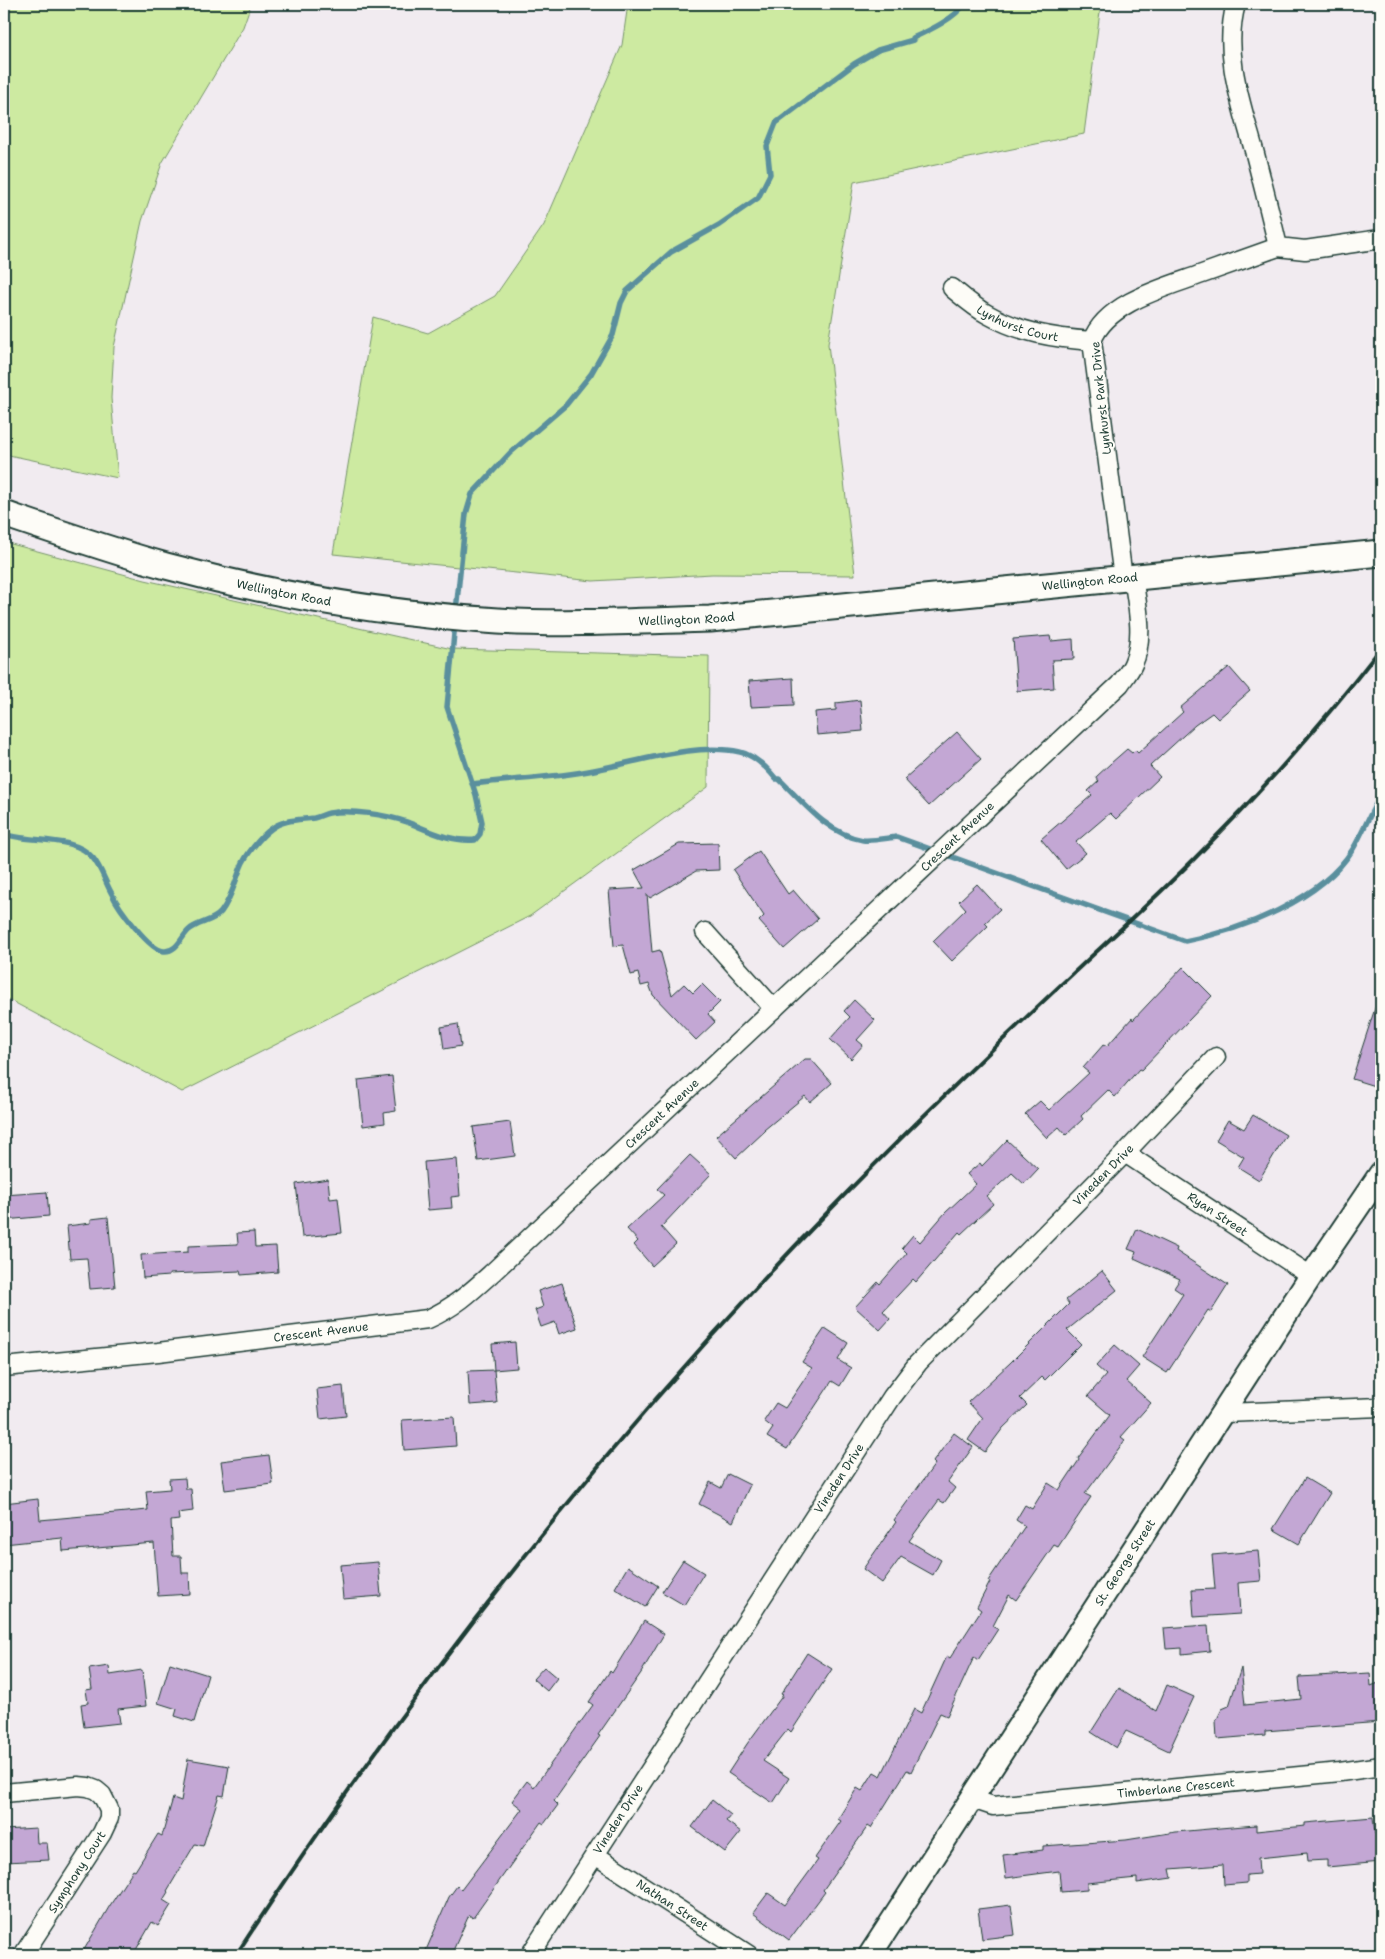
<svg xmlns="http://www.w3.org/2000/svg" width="1385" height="1959" font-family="'Shantell Sans',sans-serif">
  <rect width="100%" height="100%" fill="#f1ebf0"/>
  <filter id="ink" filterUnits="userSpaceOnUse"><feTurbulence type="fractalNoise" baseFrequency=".02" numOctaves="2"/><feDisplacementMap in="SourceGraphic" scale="10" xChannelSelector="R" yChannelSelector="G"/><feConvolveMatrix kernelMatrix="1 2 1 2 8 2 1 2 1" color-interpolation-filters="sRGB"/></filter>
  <g filter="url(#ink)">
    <path fill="#cdeaa1" stroke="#76946a" d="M 4,4 L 251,4 L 243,27 L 162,163 L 142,221 L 114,347 L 111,398 L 118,478 L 4,454 Z
      M 628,4 L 1101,4 L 1084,134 L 854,182 L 828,344 L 855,575 L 712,574 L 593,581 L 333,554 L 373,317 L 428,333 L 495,296 L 544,225 L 622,45 Z
      M 4,542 L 145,580 L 452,649 L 709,656 L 708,787 L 530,916 L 182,1092 L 4,997 Z"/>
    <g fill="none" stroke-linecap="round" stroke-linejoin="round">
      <path stroke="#5a8f9d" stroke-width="5.5" d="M 456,611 L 466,514 L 472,494 L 510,453 L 566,405 L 591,374 L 613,335 L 621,303 L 627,291 L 671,252 L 719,225 L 758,198 L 770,174 L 767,146 L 776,123 L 854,64 L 878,50 L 913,40 L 913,38 C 928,31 956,18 964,4
        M 472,784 C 512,779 554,778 594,770 C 638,762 696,742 740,752 C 755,755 767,768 776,779 L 779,779 C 803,802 827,834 863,840 C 873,841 887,838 897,837 L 1185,941 C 1241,930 1321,901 1353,849 C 1363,832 1370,813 1381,795
        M 4,834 C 28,843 75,835 93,858 C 102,869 105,882 112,894 C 118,907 150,951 164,951 C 177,952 181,937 189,930 C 198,922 213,922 221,912 C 231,899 235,882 241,867 C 245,856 261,836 271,829 C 283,819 300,820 314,818 C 319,817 324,814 329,813 C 351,809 386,815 407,822 C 430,831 450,842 475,840 L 480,834 L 482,822 L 476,795 L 447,707 L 455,623"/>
    </g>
    <path fill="#c3a7d4" stroke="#1f3d34" d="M 1050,636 L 1051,641 L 1073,639 L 1074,659 L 1052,660 L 1054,688 L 1017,691 L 1013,639 Z
      M 1229,667 L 1250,691 L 1218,719 L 1212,713 L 1195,725 L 1150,766 L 1160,777 L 1116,819 L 1110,813 L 1076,842 L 1086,853 L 1066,869 L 1041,839 L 1092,795 L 1088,791 L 1099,781 L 1096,777 L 1111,763 L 1127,749 L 1132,753 L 1135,750 L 1138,753 L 1183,712 L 1180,708 Z
      M 793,678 L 794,705 L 751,707 L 749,681 Z
      M 860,700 L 863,731 L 817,735 L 815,712 L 836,710 L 836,703 Z
      M 957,732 L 981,759 L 929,806 L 904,779 Z
      M 718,843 L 719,870 L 696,871 L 650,898 L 647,894 L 652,952 L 660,950 L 672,995 L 684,984 L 693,993 L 702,984 L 720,1002 L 708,1014 L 715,1022 L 696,1040 L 653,995 L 649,984 L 641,986 L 638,973 L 631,975 L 623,945 L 614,946 L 609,890 L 644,888 L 634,870 L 679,844 Z
      M 759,851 L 788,894 L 793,890 L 818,919 L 784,949 L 759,921 L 764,916 L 733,870 Z
      M 977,884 L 1000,909 L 985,923 L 988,926 L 952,961 L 933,941 L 966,909 L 959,901 Z
      M 1183,967 L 1212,996 L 1141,1070 L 1139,1069 L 1115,1097 L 1108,1090 L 1081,1116 L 1083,1119 L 1066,1135 L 1059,1127 L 1047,1138 L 1025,1114 L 1040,1101 L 1049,1110 L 1089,1073 L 1083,1068 L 1104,1044 L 1107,1046 L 1132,1018 L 1133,1020 Z
      M 1378,999 L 1381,999 L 1381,1088 L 1352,1079 Z
      M 854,1000 L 875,1020 L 857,1040 L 863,1045 L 851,1059 L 830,1039 L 850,1017 L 844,1011 Z
      M 458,1024 L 461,1046 L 444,1049 L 441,1027 Z
      M 805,1059 L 811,1059 L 832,1083 L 810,1102 L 805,1096 L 764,1130 L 765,1131 L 736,1158 L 716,1136 Z
      M 392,1076 L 396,1111 L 384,1113 L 385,1123 L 363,1126 L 358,1080 Z
      M 1253,1115 L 1286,1135 L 1259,1180 L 1238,1167 L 1244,1157 L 1216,1140 L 1228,1120 L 1244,1129 Z
      M 510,1122 L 515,1156 L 478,1161 L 473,1127 Z
      M 1007,1140 L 1038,1169 L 1024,1184 L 1012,1173 L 987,1196 L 993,1204 L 961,1234 L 959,1232 L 916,1282 L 913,1279 L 883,1311 L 890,1319 L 880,1330 L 855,1307 L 878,1282 L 880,1284 L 907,1253 L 902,1248 L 913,1235 L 920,1242 L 945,1213 L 976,1184 L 967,1174 L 980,1163 L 982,1166 Z
      M 690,1155 L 711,1174 L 661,1227 L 676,1244 L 652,1266 L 634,1245 L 638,1241 L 627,1229 L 664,1195 L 657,1189 Z
      M 457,1159 L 460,1196 L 451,1197 L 452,1208 L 428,1210 L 424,1162 Z
      M 328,1179 L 330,1199 L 338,1198 L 342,1233 L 302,1237 L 296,1184 Z
      M 47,1192 L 49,1216 L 4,1220 L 4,1195 Z
      M 108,1217 L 115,1287 L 90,1289 L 87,1258 L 70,1259 L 67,1226 L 91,1223 L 91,1219 Z
      M 1137,1229 L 1177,1248 L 1176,1251 L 1228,1285 L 1211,1312 L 1208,1310 L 1167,1373 L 1142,1357 L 1183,1294 L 1174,1288 L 1180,1279 L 1134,1258 L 1136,1252 L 1128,1249 Z
      M 254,1232 L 255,1247 L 276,1246 L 278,1272 L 241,1275 L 240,1271 L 169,1274 L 169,1276 L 143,1278 L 141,1255 L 188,1252 L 188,1246 L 238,1244 L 237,1233 Z
      M 1102,1271 L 1117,1290 L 1067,1330 L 1081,1344 L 1045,1380 L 1042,1377 L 1020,1398 L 1027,1405 L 1003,1428 L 985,1452 L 968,1440 L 983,1418 L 968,1402 L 1010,1363 L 1069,1304 L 1066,1300 Z
      M 562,1283 L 577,1328 L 559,1334 L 555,1322 L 541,1327 L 535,1310 L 543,1307 L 538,1291 Z
      M 825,1328 L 848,1343 L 838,1360 L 851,1368 L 840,1386 L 832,1381 L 787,1449 L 767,1437 L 773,1428 L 764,1421 L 776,1403 L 785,1408 L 812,1368 L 802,1362 Z
      M 515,1342 L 517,1368 L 494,1370 L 497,1403 L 470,1405 L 468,1371 L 494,1370 L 492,1344 Z
      M 1115,1345 L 1139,1366 L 1126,1381 L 1151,1403 L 1121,1437 L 1125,1440 L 1085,1494 L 1091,1497 L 1058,1547 L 1054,1545 L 1016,1600 L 1009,1595 L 993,1626 L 998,1629 L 978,1660 L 974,1657 L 947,1716 L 940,1713 L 911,1772 L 907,1770 L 871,1828 L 868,1826 L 823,1890 L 825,1892 L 789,1940 L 753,1913 L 768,1893 L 785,1905 L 818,1860 L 815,1858 L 841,1821 L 838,1819 L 857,1788 L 862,1791 L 874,1772 L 881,1776 L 914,1709 L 921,1713 L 947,1656 L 950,1658 L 981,1610 L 977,1607 L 990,1582 L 988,1581 L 1025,1526 L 1016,1520 L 1025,1505 L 1032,1509 L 1048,1483 L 1059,1490 L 1079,1460 L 1078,1458 L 1110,1415 L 1088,1396 L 1106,1375 L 1096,1366 Z
      M 343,1386 L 346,1416 L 320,1419 L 317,1389 Z
      M 454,1417 L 456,1446 L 404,1450 L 402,1420 Z
      M 954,1433 L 973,1447 L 948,1482 L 955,1488 L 944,1503 L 939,1500 L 909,1541 L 941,1560 L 933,1575 L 901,1557 L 882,1583 L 863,1569 L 896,1522 L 894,1520 L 935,1464 L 933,1462 Z
      M 269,1455 L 273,1484 L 225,1490 L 221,1461 Z
      M 728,1474 L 750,1485 L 733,1522 L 699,1504 L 710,1482 L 721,1488 Z
      M 185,1478 L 186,1489 L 191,1489 L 193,1511 L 178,1513 L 179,1520 L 171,1521 L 173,1556 L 181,1556 L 182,1573 L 189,1573 L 190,1594 L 158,1596 L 154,1543 L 63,1551 L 62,1538 L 4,1544 L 4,1503 L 38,1499 L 40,1520 L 148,1510 L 146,1491 L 170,1489 L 169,1479 Z
      M 1305,1478 L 1330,1493 L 1299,1544 L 1273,1529 Z
      M 1258,1551 L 1261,1581 L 1238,1583 L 1240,1614 L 1194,1617 L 1192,1590 L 1215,1589 L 1212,1555 Z
      M 683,1560 L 704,1573 L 684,1605 L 662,1592 Z
      M 378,1562 L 381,1596 L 343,1599 L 340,1565 Z
      M 628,1566 L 658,1586 L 645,1607 L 615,1588 Z
      M 644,1621 L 664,1634 L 641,1673 L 598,1735 L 600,1736 L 554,1801 L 558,1805 L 544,1824 L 541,1822 L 473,1918 L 469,1915 L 451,1955 L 424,1955 L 449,1897 L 457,1886 L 461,1890 L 522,1809 L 512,1801 L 527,1781 L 534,1787 L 593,1705 L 589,1702 L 610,1671 L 612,1673 Z
      M 1208,1625 L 1210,1651 L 1182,1654 L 1182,1648 L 1166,1649 L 1164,1628 Z
      M 807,1653 L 832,1669 L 791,1732 L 788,1729 L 763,1761 L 789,1778 L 773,1803 L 728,1773 L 747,1744 L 783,1695 L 781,1694 Z
      M 170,1663 L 208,1675 L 194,1722 L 175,1716 L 177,1709 L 158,1703 Z
      M 109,1666 L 110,1675 L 142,1670 L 146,1706 L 118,1709 L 120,1723 L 84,1727 L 81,1704 L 88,1703 L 86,1690 L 92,1689 L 89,1669 Z
      M 544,1667 L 557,1678 L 547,1691 L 533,1679 Z
      M 1241,1668 L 1245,1705 L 1301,1699 L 1299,1677 L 1370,1673 L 1371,1686 L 1381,1682 L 1381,1722 L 1265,1731 L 1265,1735 L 1217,1739 L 1216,1721 L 1222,1709 L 1229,1706 Z
      M 1167,1685 L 1194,1697 L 1169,1751 L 1126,1731 L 1116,1748 L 1091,1732 L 1119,1688 L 1156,1711 Z
      M 188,1759 L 229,1766 L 224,1796 L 219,1795 L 203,1846 L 195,1844 L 167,1891 L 168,1892 L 163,1900 L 171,1905 L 158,1926 L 152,1922 L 133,1955 L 81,1955 L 109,1907 L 133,1870 L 135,1871 L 158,1834 L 162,1836 L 173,1798 L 181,1801 Z
      M 712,1800 L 731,1815 L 726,1821 L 741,1832 L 725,1852 L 692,1827 Z
      M 1373,1817 L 1375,1834 L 1381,1833 L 1381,1862 L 1327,1867 L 1327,1860 L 1308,1861 L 1307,1853 L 1258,1858 L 1259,1874 L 1247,1875 L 1247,1883 L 1224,1885 L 1223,1865 L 1170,1869 L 1172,1878 L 1137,1883 L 1137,1878 L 1087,1883 L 1087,1890 L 1061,1892 L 1059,1871 L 1006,1878 L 1003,1855 L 1043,1850 L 1043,1846 L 1126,1840 L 1176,1832 L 1220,1828 L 1256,1825 L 1256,1831 L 1305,1826 L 1305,1823 Z
      M 36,1828 L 37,1843 L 47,1843 L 49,1860 L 4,1862 L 4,1830 Z
      M 1011,1905 L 1015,1935 L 982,1939 L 978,1909 Z"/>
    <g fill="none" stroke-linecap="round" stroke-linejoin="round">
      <defs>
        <g id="minor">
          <path d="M 1236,4 C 1222,53 1242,106 1255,154 C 1263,185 1271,216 1278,247 L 1305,250 L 1381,239"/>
          <path id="s1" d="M 952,288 C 963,297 974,307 987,314 C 1021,333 1053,338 1092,341"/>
          <path d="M 1123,578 L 1092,341 C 1106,302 1167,287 1202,274 C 1228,265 1253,256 1278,247"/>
          <path d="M 705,932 L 774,1009"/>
          <path id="s2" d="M 1125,1153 L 1311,1276"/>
          <path id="s3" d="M 4,1367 L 158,1352 L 428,1319 C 455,1307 472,1291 493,1272 L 1120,684 C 1124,678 1130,671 1133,664 C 1145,638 1137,604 1133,577"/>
          <path d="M 1224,1413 L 1381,1407"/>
          <path d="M 4,1793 L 78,1786 L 88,1787 L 96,1790 L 102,1795 L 109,1809 L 109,1818 L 102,1833 L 23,1955"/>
          <path id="s4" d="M 972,1799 L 993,1806 L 1340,1772 L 1381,1766"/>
          <path id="s5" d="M 595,1855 L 749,1955"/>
          <path id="s6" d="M 530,1955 L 864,1440 L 892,1397 L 918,1363 L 1125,1153 L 1216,1057"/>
        </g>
        <g id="tertiary">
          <path id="s7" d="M 870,1955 L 1311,1276 L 1381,1173"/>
        </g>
        <g id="secondary">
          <path id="s8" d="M 4,514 C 57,532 112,551 166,566 C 274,595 386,614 498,621 C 569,625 639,621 710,619 L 1381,553"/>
        </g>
      </defs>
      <use href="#minor" stroke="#1f3d34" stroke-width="21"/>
      <use href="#tertiary" stroke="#1f3d34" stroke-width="26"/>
      <use href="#secondary" stroke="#1f3d34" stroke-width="29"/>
      <use href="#minor" stroke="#fdfcf7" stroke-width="18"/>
      <use href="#tertiary" stroke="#fdfcf7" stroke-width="22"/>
      <use href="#secondary" stroke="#fdfcf7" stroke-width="25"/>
      <path stroke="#1f3d34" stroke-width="4" d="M 236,1955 C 409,1691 604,1443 824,1216 C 907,1130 994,1047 1081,966 C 1122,928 1163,891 1202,851 C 1266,787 1326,719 1381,648"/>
    </g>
  </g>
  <g text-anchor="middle" stroke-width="4" stroke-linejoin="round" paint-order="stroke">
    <g font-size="12" fill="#1f3d34" stroke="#fdfcf7">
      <text dy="4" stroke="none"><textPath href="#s1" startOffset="76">Lynhurst Court</textPath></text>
      <text transform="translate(1101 398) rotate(-96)" y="4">Lynhurst Park Drive</text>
      <text dy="4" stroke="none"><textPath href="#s8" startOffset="1101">Wellington Road</textPath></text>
      <text dy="4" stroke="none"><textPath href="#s8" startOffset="291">Wellington Road</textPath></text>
      <text dy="4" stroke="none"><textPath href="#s8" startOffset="696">Wellington Road</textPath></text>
      <text dy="4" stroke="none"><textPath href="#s3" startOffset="1144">Crescent Avenue</textPath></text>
      <text dy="4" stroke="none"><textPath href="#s3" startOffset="739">Crescent Avenue</textPath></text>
      <text dy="4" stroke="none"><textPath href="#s6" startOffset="972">Vineden Drive</textPath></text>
      <text dy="4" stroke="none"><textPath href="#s2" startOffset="111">Ryan Street</textPath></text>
      <text dy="4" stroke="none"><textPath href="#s3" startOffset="319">Crescent Avenue</textPath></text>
      <text dy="4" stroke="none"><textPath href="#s6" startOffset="568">Vineden Drive</textPath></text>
      <text dy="4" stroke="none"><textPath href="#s7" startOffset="468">St. George Street</textPath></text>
      <text dy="4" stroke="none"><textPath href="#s4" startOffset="206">Timberlane Crescent</textPath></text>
      <text dy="4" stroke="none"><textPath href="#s6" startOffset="162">Vineden Drive</textPath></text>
      <text transform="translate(77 1872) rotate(-57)" y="4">Symphony Court</text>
      <text dy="4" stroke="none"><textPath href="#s5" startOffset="92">Nathan Street</textPath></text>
    </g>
  </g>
  <rect width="1385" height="1959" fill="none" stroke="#fdfcf7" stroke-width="20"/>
  <rect x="10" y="10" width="1365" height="1939" fill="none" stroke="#1f3d34" stroke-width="2" filter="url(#ink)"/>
</svg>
